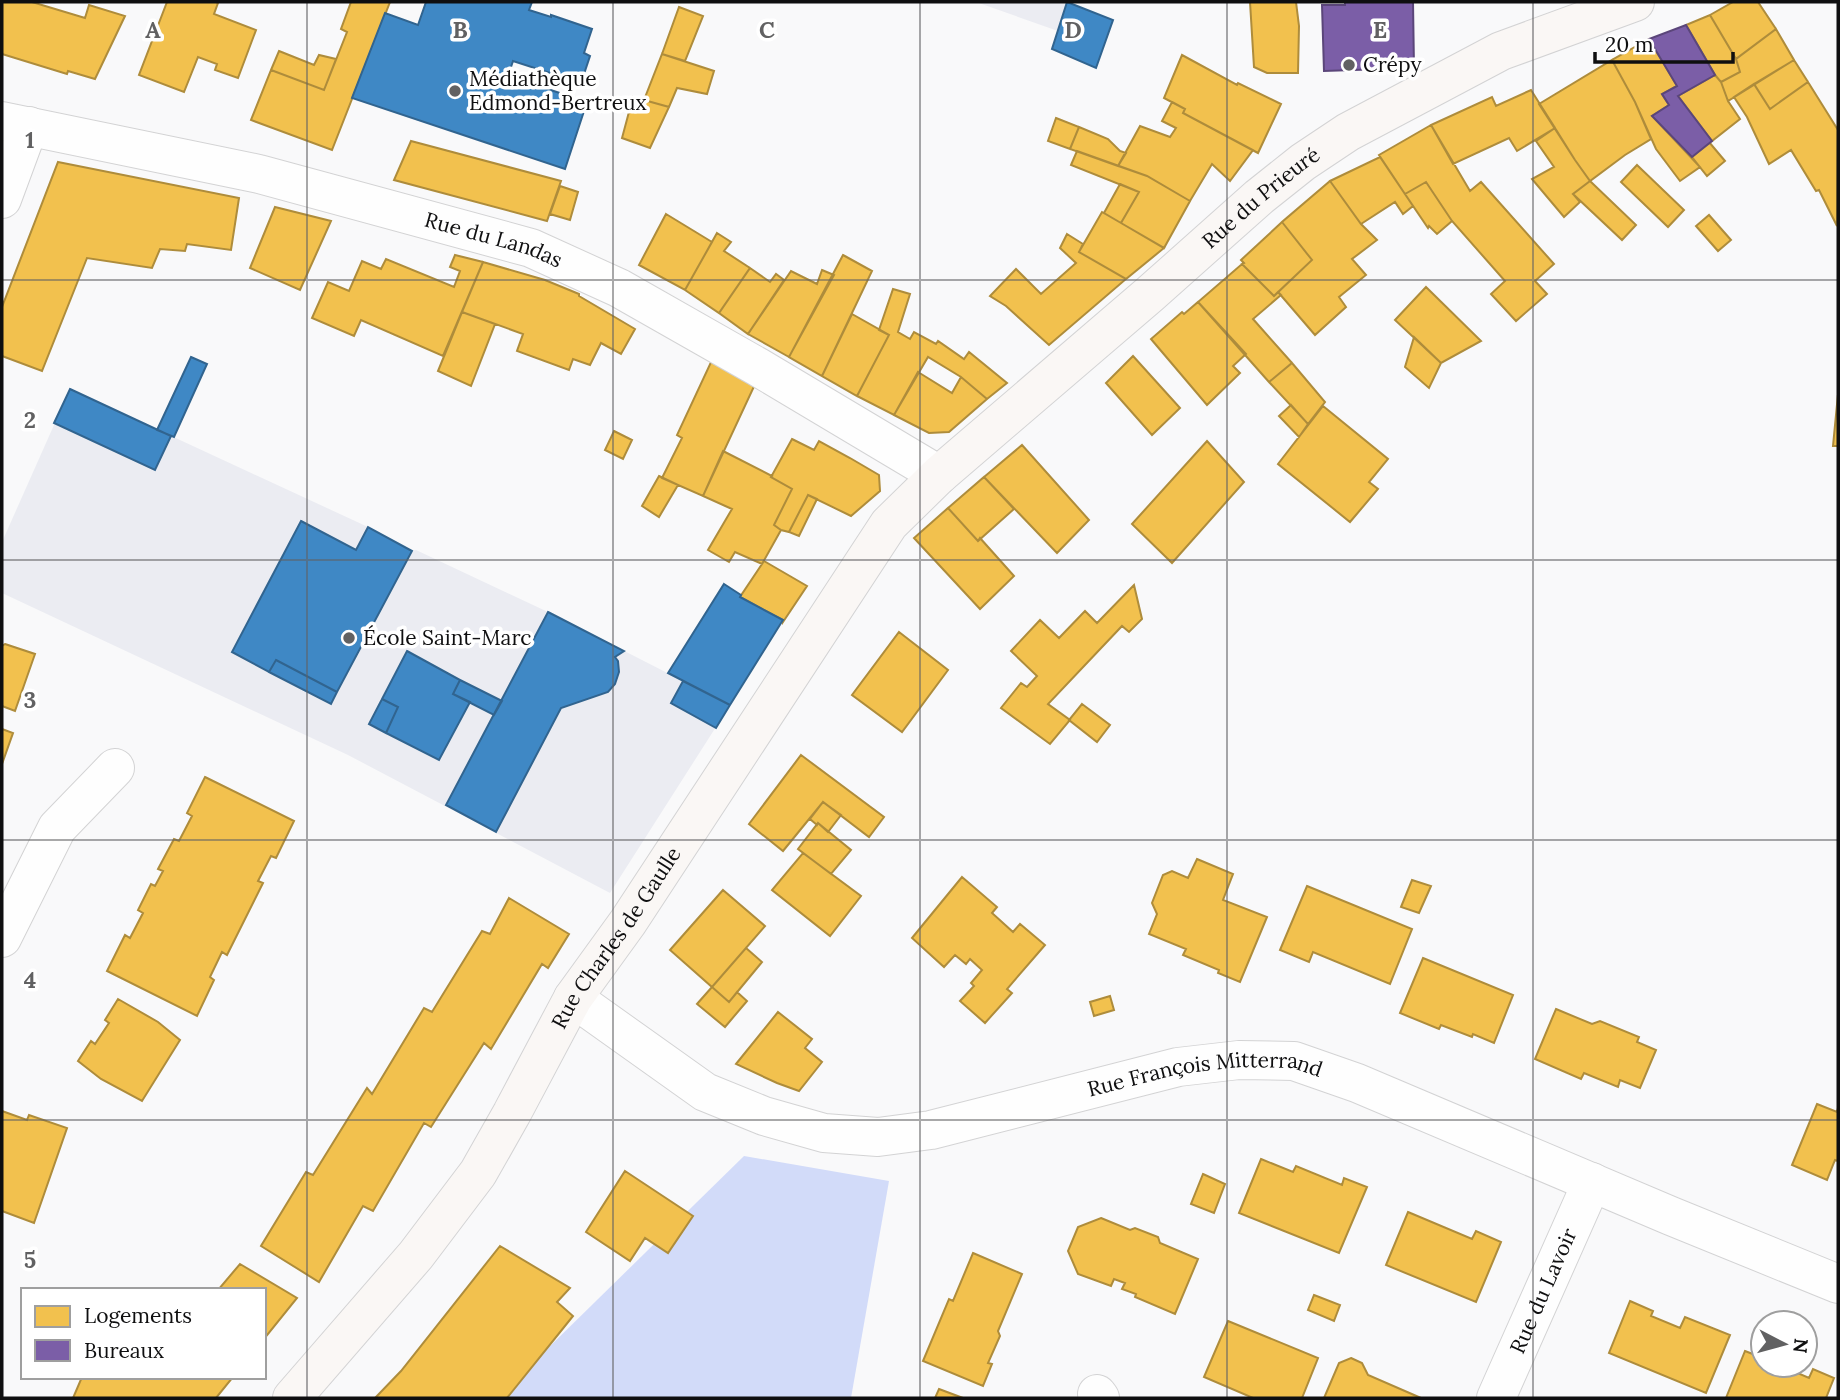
<svg xmlns="http://www.w3.org/2000/svg" width="1840" height="1400" font-family="Lora,serif">
  <rect width="100%" height="100%" fill="#f9f9fa"/>
  <path fill="#ebecf2" d="M 976,2 L 1067,2 L 1058,31 Z
    M 70,389 L 368,527 L 412,551 L 416,550 L 548,612 L 730,705 L 610,893 L 348,755 L 2,593 L 2,542 Z"/>
  <path fill="#d2dbf9" d="M 744,1156 L 889,1181 L 851,1398 L 497,1398 Z"/>
  <path fill="#f2c14e" stroke="#ae8c3b" stroke-width="2" d="M 2,2 L 32,2 L 85,18 L 89,5 L 125,16 L 95,79 L 68,71 L 67,74 L 2,54 Z
    M 167,2 L 216,2 L 218,3 L 214,14 L 256,30 L 238,78 L 215,70 L 217,64 L 198,57 L 184,92 L 139,75 Z
    M 351,2 L 390,2 L 332,150 L 251,120 L 271,70 L 324,90 L 347,32 L 341,29 Z
    M 1250,2 L 1296,2 L 1299,26 L 1298,73 L 1267,73 L 1254,67 Z
    M 1733,2 L 1758,2 L 1776,29 L 1736,59 L 1710,15 Z
    M 679,7 L 703,16 L 685,61 L 662,54 Z
    M 1710,15 L 1736,59 L 1740,72 L 1721,82 L 1715,75 L 1686,25 Z
    M 1776,29 L 1794,60 L 1728,101 L 1721,82 L 1740,72 L 1736,59 Z
    M 1649,39 L 1677,86 L 1662,94 L 1669,105 L 1652,116 L 1700,167 L 1680,181 L 1656,149 L 1635,102 L 1612,60 Z
    M 279,51 L 314,65 L 319,55 L 336,59 L 324,90 L 271,70 Z
    M 662,54 L 714,71 L 707,94 L 677,88 L 669,107 L 644,100 Z
    M 1182,55 L 1237,85 L 1238,83 L 1281,104 L 1258,153 L 1183,113 L 1185,109 L 1164,98 Z
    M 1612,60 L 1635,102 L 1651,139 L 1625,155 L 1590,181 L 1575,160 L 1539,104 Z
    M 1794,60 L 1808,82 L 1770,109 L 1754,84 Z
    M 1715,75 L 1721,82 L 1728,101 L 1740,119 L 1712,141 L 1678,96 Z
    M 1808,82 L 1838,130 L 1837,226 L 1819,190 L 1816,191 L 1791,150 L 1769,164 L 1747,117 L 1734,97 L 1754,84 L 1770,109 Z
    M 1531,90 L 1555,128 L 1517,151 L 1509,138 L 1453,164 L 1431,125 L 1492,97 L 1496,106 Z
    M 633,97 L 669,107 L 650,148 L 622,138 Z
    M 1172,102 L 1185,109 L 1183,113 L 1253,150 L 1230,181 L 1212,164 L 1190,201 L 1147,176 L 1118,166 L 1140,126 L 1170,137 L 1176,128 L 1162,121 Z
    M 1056,118 L 1079,127 L 1070,149 L 1048,141 Z
    M 1431,125 L 1470,191 L 1481,182 L 1554,264 L 1535,281 L 1547,294 L 1516,321 L 1491,294 L 1505,281 L 1452,221 L 1426,182 L 1405,194 L 1379,155 Z
    M 1079,127 L 1108,139 L 1120,151 L 1126,153 L 1118,166 L 1070,149 Z
    M 1555,128 L 1575,160 L 1590,181 L 1573,194 L 1580,202 L 1564,217 L 1532,179 L 1554,167 L 1536,141 Z
    M 411,141 L 561,181 L 547,221 L 394,180 Z
    M 1709,142 L 1725,161 L 1707,176 L 1692,157 Z
    M 1077,151 L 1147,176 L 1190,201 L 1164,248 L 1121,223 L 1139,192 L 1071,165 Z
    M 1380,157 L 1413,206 L 1403,214 L 1395,202 L 1361,224 L 1330,181 Z
    M 58,162 L 239,198 L 231,250 L 187,244 L 185,251 L 160,249 L 152,268 L 87,258 L 42,371 L 2,356 L 2,307 Z
    M 1637,165 L 1684,210 L 1668,227 L 1621,182 Z
    M 1330,181 L 1361,224 L 1377,240 L 1352,259 L 1366,275 L 1339,297 L 1346,307 L 1315,335 L 1278,292 L 1312,260 L 1282,222 Z
    M 1590,181 L 1636,225 L 1622,240 L 1573,194 Z
    M 1426,182 L 1452,221 L 1437,234 L 1429,226 L 1428,228 L 1405,194 Z
    M 1120,184 L 1139,192 L 1121,223 L 1104,213 Z
    M 560,186 L 578,192 L 570,220 L 550,214 Z
    M 275,207 L 331,221 L 300,290 L 250,268 Z
    M 1102,212 L 1121,223 L 1164,248 L 1126,279 L 1079,252 Z
    M 666,214 L 712,242 L 685,290 L 639,265 Z
    M 1709,215 L 1731,240 L 1718,251 L 1696,226 Z
    M 1282,222 L 1312,260 L 1274,296 L 1242,264 L 1244,263 L 1241,260 Z
    M 717,233 L 731,242 L 724,251 L 750,268 L 719,313 L 685,290 Z
    M 1067,234 L 1083,244 L 1079,252 L 1126,279 L 1049,345 L 1006,306 L 990,296 L 1016,269 L 1041,294 L 1076,263 L 1060,248 Z
    M 455,255 L 483,262 L 443,356 L 361,320 L 354,336 L 312,318 L 328,282 L 349,291 L 362,261 L 381,269 L 386,259 L 454,287 L 460,271 L 450,267 Z
    M 843,255 L 872,271 L 822,376 L 789,357 Z
    M 483,262 L 545,280 L 579,294 L 579,296 L 635,329 L 621,354 L 601,343 L 590,365 L 573,359 L 569,370 L 517,351 L 523,334 L 462,312 Z
    M 1242,264 L 1274,296 L 1278,292 L 1281,295 L 1253,319 L 1292,363 L 1269,382 L 1198,302 Z
    M 750,268 L 770,282 L 776,274 L 784,280 L 748,334 L 719,313 Z
    M 822,270 L 834,275 L 789,357 L 748,334 L 791,271 L 817,284 Z
    M 1426,287 L 1481,341 L 1441,363 L 1395,320 Z
    M 893,289 L 910,294 L 898,332 L 910,339 L 914,332 L 936,344 L 938,341 L 964,359 L 969,352 L 1007,383 L 987,399 L 961,377 L 928,357 L 894,415 L 857,396 L 889,335 L 879,330 Z
    M 1198,302 L 1246,354 L 1233,366 L 1240,373 L 1207,405 L 1151,339 L 1182,312 L 1184,314 Z
    M 462,312 L 495,324 L 471,386 L 438,371 Z
    M 852,314 L 889,335 L 857,396 L 822,376 Z
    M 1414,337 L 1441,363 L 1429,388 L 1405,367 Z
    M 1133,356 L 1180,408 L 1152,435 L 1106,383 Z
    M 712,360 L 757,380 L 703,496 L 662,478 L 682,438 L 677,435 Z
    M 1292,363 L 1325,402 L 1308,424 L 1269,382 Z
    M 918,372 L 952,393 L 961,377 L 987,399 L 949,432 L 929,433 L 894,415 Z
    M 1838,394 L 1838,446 L 1833,446 Z
    M 1291,405 L 1308,424 L 1299,437 L 1279,416 Z
    M 1323,406 L 1388,459 L 1369,482 L 1378,489 L 1350,522 L 1278,464 Z
    M 614,431 L 632,440 L 623,459 L 605,450 Z
    M 792,439 L 814,450 L 819,441 L 850,458 L 879,475 L 880,491 L 851,516 L 808,495 L 789,532 L 781,530 L 774,525 L 792,489 L 771,477 Z
    M 1207,441 L 1244,482 L 1172,563 L 1132,524 Z
    M 1022,445 L 1089,520 L 1057,553 L 984,477 Z
    M 723,451 L 772,476 L 771,477 L 792,489 L 774,525 L 781,530 L 762,564 L 735,552 L 729,562 L 708,550 L 732,509 L 703,496 Z
    M 659,476 L 678,485 L 659,517 L 642,506 Z
    M 984,477 L 1014,509 L 978,541 L 948,508 Z
    M 808,495 L 817,499 L 799,536 L 789,532 Z
    M 948,508 L 978,541 L 980,538 L 1014,576 L 980,609 L 914,538 Z
    M 764,561 L 807,586 L 783,622 L 783,620 L 740,597 Z
    M 1134,585 L 1142,619 L 1129,632 L 1122,626 L 1048,704 L 1070,720 L 1050,744 L 1001,708 L 1021,683 L 1027,687 L 1037,676 L 1011,651 L 1040,620 L 1059,638 L 1085,611 L 1097,623 Z
    M 899,632 L 948,670 L 902,732 L 852,695 Z
    M 5,644 L 35,654 L 15,711 L 2,706 L 2,646 Z
    M 1082,704 L 1110,725 L 1097,742 L 1069,720 Z
    M 2,729 L 13,733 L 2,764 Z
    M 801,755 L 884,817 L 869,837 L 823,802 L 783,851 L 749,824 Z
    M 205,777 L 294,821 L 276,858 L 271,856 L 258,881 L 263,883 L 227,955 L 222,952 L 210,977 L 214,980 L 197,1016 L 107,971 L 125,935 L 130,938 L 143,913 L 138,910 L 151,884 L 155,886 L 163,871 L 158,869 L 174,839 L 179,841 L 192,816 L 187,813 Z
    M 823,802 L 841,815 L 828,832 L 818,823 L 817,825 L 810,819 Z
    M 818,823 L 851,850 L 831,874 L 798,849 Z
    M 803,853 L 861,896 L 830,936 L 772,890 Z
    M 1197,859 L 1233,874 L 1223,900 L 1267,917 L 1240,982 L 1218,973 L 1219,970 L 1183,955 L 1186,949 L 1149,934 L 1157,914 L 1152,903 L 1163,875 L 1172,871 L 1188,878 Z
    M 962,877 L 997,907 L 992,913 L 1013,932 L 1020,924 L 1045,945 L 1007,989 L 1012,993 L 985,1023 L 960,1001 L 974,986 L 971,983 L 982,970 L 970,959 L 966,964 L 955,955 L 944,967 L 912,938 Z
    M 1412,880 L 1431,886 L 1419,913 L 1401,907 Z
    M 1307,886 L 1412,929 L 1390,984 L 1313,952 L 1309,962 L 1280,950 Z
    M 723,890 L 765,926 L 712,987 L 670,950 Z
    M 509,898 L 569,934 L 548,968 L 542,964 L 491,1049 L 484,1043 L 431,1127 L 424,1123 L 373,1211 L 363,1206 L 319,1282 L 261,1246 L 306,1172 L 313,1175 L 367,1088 L 372,1094 L 424,1008 L 432,1012 L 482,931 L 490,934 Z
    M 746,948 L 762,962 L 729,1002 L 712,987 Z
    M 1423,958 L 1513,995 L 1494,1043 L 1473,1034 L 1472,1037 L 1441,1025 L 1439,1029 L 1400,1013 Z
    M 712,987 L 729,1002 L 737,992 L 747,1001 L 725,1027 L 697,1004 Z
    M 1110,996 L 1114,1010 L 1094,1016 L 1090,1002 Z
    M 118,999 L 158,1022 L 180,1040 L 142,1101 L 101,1079 L 78,1061 L 91,1041 L 95,1044 L 109,1023 L 105,1020 Z
    M 1556,1009 L 1592,1024 L 1600,1021 L 1639,1037 L 1637,1042 L 1656,1050 L 1640,1088 L 1620,1080 L 1618,1087 L 1584,1073 L 1581,1079 L 1535,1059 Z
    M 778,1012 L 812,1039 L 805,1048 L 822,1062 L 799,1091 L 777,1083 L 736,1064 Z
    M 1817,1104 L 1837,1112 L 1838,1108 L 1838,1161 L 1835,1160 L 1827,1180 L 1792,1165 Z
    M 2,1111 L 27,1120 L 29,1115 L 67,1128 L 34,1223 L 2,1211 Z
    M 1261,1159 L 1293,1172 L 1296,1166 L 1342,1185 L 1344,1178 L 1367,1187 L 1339,1253 L 1239,1213 Z
    M 625,1171 L 693,1216 L 668,1253 L 645,1238 L 630,1261 L 586,1232 Z
    M 1203,1174 L 1225,1184 L 1214,1213 L 1191,1204 Z
    M 1408,1212 L 1472,1239 L 1476,1231 L 1501,1242 L 1476,1302 L 1386,1265 Z
    M 1101,1218 L 1130,1230 L 1135,1228 L 1158,1237 L 1160,1243 L 1198,1259 L 1175,1314 L 1135,1297 L 1136,1294 L 1122,1289 L 1125,1283 L 1114,1279 L 1111,1286 L 1078,1274 L 1068,1251 L 1078,1227 Z
    M 500,1246 L 570,1288 L 557,1302 L 573,1316 L 507,1398 L 375,1398 L 401,1371 Z
    M 973,1253 L 1022,1274 L 998,1331 L 1000,1336 L 988,1363 L 992,1364 L 983,1386 L 923,1361 L 949,1299 L 953,1301 Z
    M 240,1264 L 297,1298 L 264,1339 L 264,1290 L 218,1290 Z
    M 1314,1295 L 1340,1305 L 1334,1321 L 1308,1310 Z
    M 1630,1301 L 1653,1311 L 1651,1316 L 1680,1328 L 1685,1317 L 1730,1335 L 1706,1393 L 1609,1353 Z
    M 1228,1321 L 1318,1358 L 1302,1398 L 1253,1398 L 1204,1377 Z
    M 1745,1351 L 1763,1358 L 1763,1365 L 1779,1365 L 1809,1378 L 1813,1369 L 1834,1378 L 1826,1398 L 1726,1398 Z
    M 1351,1358 L 1362,1363 L 1368,1375 L 1421,1398 L 1324,1398 L 1339,1363 Z
    M 82,1377 L 233,1377 L 216,1398 L 73,1398 Z
    M 939,1389 L 963,1398 L 935,1398 Z"/>
  <path fill="#7b5ea7" stroke="#5b467a" stroke-width="2" d="M 1345,2 L 1413,2 L 1414,68 L 1324,71 L 1322,5 L 1345,5 Z
    M 1686,25 L 1715,75 L 1678,96 L 1712,141 L 1692,157 L 1652,116 L 1669,105 L 1662,94 L 1677,86 L 1649,39 Z"/>
  <path fill="#3f88c5" stroke="#31648f" stroke-width="2" d="M 426,2 L 532,2 L 529,10 L 551,17 L 551,15 L 592,29 L 584,53 L 590,56 L 581,83 L 513,61 L 508,76 L 587,102 L 565,169 L 352,98 L 385,13 L 418,25 Z
    M 1067,2 L 1113,20 L 1096,68 L 1052,49 Z
    M 191,357 L 207,364 L 174,437 L 157,430 Z
    M 70,389 L 171,436 L 155,470 L 54,423 Z
    M 301,521 L 356,550 L 368,527 L 412,551 L 337,692 L 276,660 L 269,672 L 232,652 Z
    M 724,584 L 741,595 L 740,597 L 783,620 L 730,705 L 668,673 Z
    M 548,612 L 624,651 L 615,657 L 618,661 L 619,672 L 615,684 L 608,692 L 561,708 L 496,832 L 446,805 Z
    M 407,651 L 460,680 L 453,694 L 470,702 L 439,760 L 386,733 L 398,707 L 382,699 Z
    M 276,660 L 337,692 L 331,704 L 269,672 Z
    M 460,680 L 502,701 L 494,715 L 453,694 Z
    M 683,681 L 730,705 L 716,728 L 671,703 Z
    M 382,699 L 398,707 L 386,733 L 369,724 Z"/>
  <g fill="none" stroke-linecap="round" stroke-linejoin="round">
    <defs>
      <g id="minor">
        <path d="M 2,199 L 29,126"/>
        <path d="M 2,938 L 57,828 L 115,768"/>
        <path id="s1" d="M 573,998 L 705,1092 L 764,1116 L 824,1133 L 878,1137 L 931,1130 L 1178,1067 L 1239,1060 L 1294,1061 L 1357,1083 L 1671,1216 L 1838,1284"/>
        <path d="M 1097,1394 L 1100,1398"/>
        <path id="s2" d="M 1496,1398 L 1592,1182"/>
      </g>
      <g id="tertiary">
        <path id="s3" d="M 2,121 L 259,174 L 531,248 L 619,288 L 758,367 L 939,475"/>
      </g>
      <g id="secondary">
        <path id="s4" d="M 292,1398 L 416,1255 L 478,1173 L 512,1113 L 573,998 L 628,922 L 889,524 L 939,475 L 1150,294 L 1259,197 L 1303,162 L 1348,132 L 1501,51 L 1635,2"/>
      </g>
    </defs>
    <use href="#minor" stroke="#d3d3d4" stroke-width="40"/>
    <use href="#tertiary" stroke="#d3d3d4" stroke-width="40"/>
    <use href="#secondary" stroke="#d3d3d4" stroke-width="40"/>
    <use href="#minor" stroke="#fefefe" stroke-width="38"/>
    <use href="#tertiary" stroke="#fefefe" stroke-width="38"/>
    <use href="#secondary" stroke="#faf7f5" stroke-width="38"/>
  </g>
  <path fill="none" stroke="#616162" stroke-width="2" stroke-opacity="0.55" d="M 307,2 L 307,1398M 613,2 L 613,1398M 920,2 L 920,1398M 1227,2 L 1227,1398M 1533,2 L 1533,1398M 2,280 L 1838,280M 2,560 L 1838,560M 2,840 L 1838,840M 2,1120 L 1838,1120"/>
  <g fill="#616162" stroke="#fff" stroke-width="2.5">
    <circle cx="1349" cy="65" r="7"/>
    <circle cx="455" cy="91" r="7"/>
    <circle cx="349" cy="638" r="7"/>
  </g>
  <g text-anchor="middle" stroke-width="7" stroke-linejoin="round" paint-order="stroke">
    <g font-size="21" fill="#0f0f10" stroke="#fff" text-anchor="start">
      <text x="1363" y="72">Crépy</text>
      <text x="469" y="86">Médiathèque<tspan x="469" dy="24">Edmond-Bertreux</tspan></text>
      <text x="363" y="645">École Saint-Marc</text>
    </g>
    <g font-size="21" fill="#0f0f10" stroke="#fff">
      <text dy="7" stroke="none"><textPath href="#s4" startOffset="1556">Rue du Prieuré</textPath></text>
      <text dy="7" stroke="none"><textPath href="#s3" startOffset="506">Rue du Landas</textPath></text>
      <text dy="7" stroke="none"><textPath href="#s4" startOffset="565">Rue Charles de Gaulle</textPath></text>
      <text dy="7" stroke="none"><textPath href="#s1" startOffset="677">Rue François Mitterrand</textPath></text>
      <text dy="7" stroke="none"><textPath href="#s2" startOffset="117">Rue du Lavoir</textPath></text>
    </g>
  </g>
  <g font-size="23" text-anchor="middle" font-weight="bold" fill="#616162" stroke="#fff" stroke-width="7" stroke-linejoin="round" paint-order="stroke">
    <text x="153" y="38">A</text>
    <text x="460" y="38">B</text>
    <text x="767" y="38">C</text>
    <text x="1073" y="38">D</text>
    <text x="1380" y="38">E</text>
    <text x="30" y="148">1</text>
    <text x="30" y="428">2</text>
    <text x="30" y="708">3</text>
    <text x="30" y="988">4</text>
    <text x="30" y="1268">5</text>
  </g>
  <rect width="1840" height="1400" fill="none" stroke="#0f0f10" stroke-width="7"/>
  <rect x="21" y="1288" width="245" height="91" fill="#ffffff" stroke="#9f9f9f" stroke-width="2"/>
  <rect x="35" y="1306" width="35" height="21" fill="#f2c14e" stroke="#9f9f9f" stroke-width="2"/>
  <text x="84" y="1323" font-size="21" fill="#0f0f10">Logements</text>
  <rect x="35" y="1340" width="35" height="21" fill="#7b5ea7" stroke="#9f9f9f" stroke-width="2"/>
  <text x="84" y="1358" font-size="21" fill="#0f0f10">Bureaux</text>
  <g transform="translate(1784 1344) rotate(96)"><circle r="33" fill="#ffffff" stroke="#9f9f9f" stroke-width="2"/>
  <path d="M0-5L12 26L0 18L-12 26Z" fill="#616162"/>
  <text y="-10" font-size="19" font-weight="bold" text-anchor="middle" fill="#0f0f10">N</text>
  </g>
  <path d="M1595 52v10h138v-10" fill="none" stroke="#0f0f10" stroke-width="3.5"/>
  <text x="1605" y="52" font-size="21" fill="#0f0f10" stroke="#ffffff" stroke-width="5" paint-order="stroke">20 m</text>
</svg>
